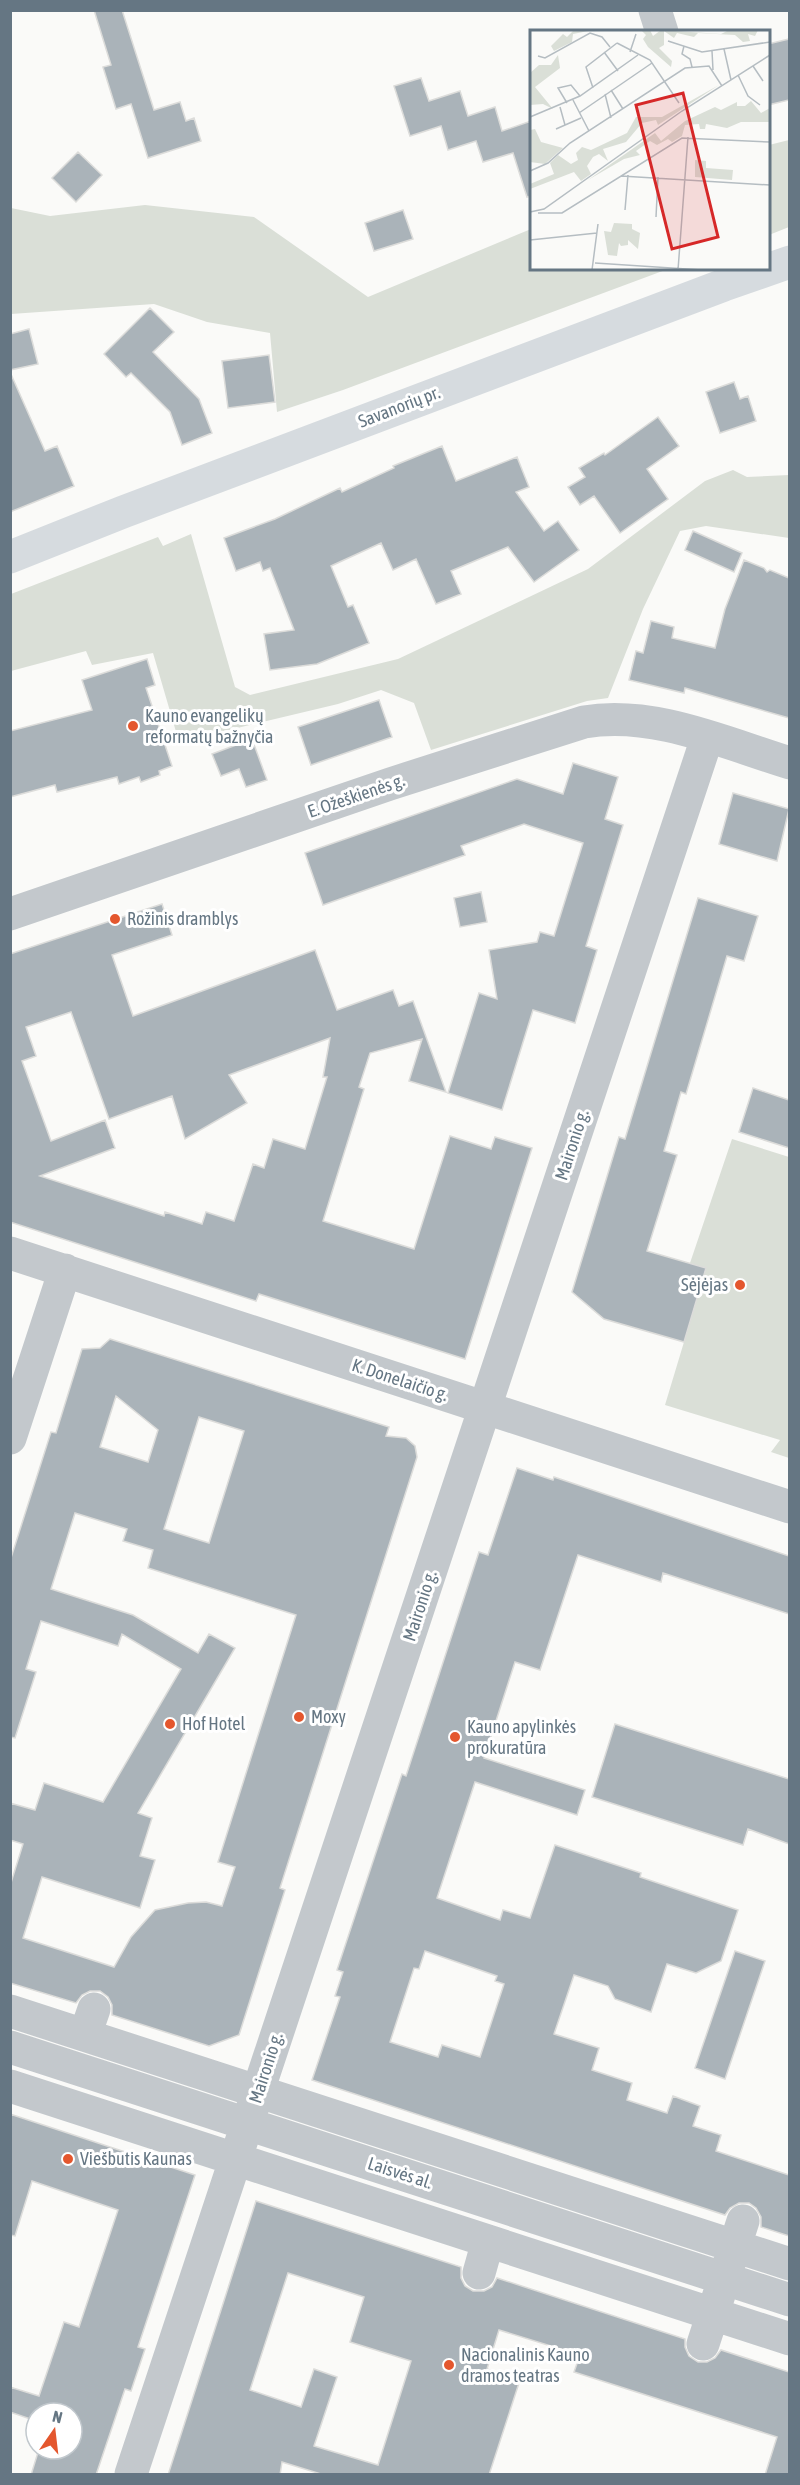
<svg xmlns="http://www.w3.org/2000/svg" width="800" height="2485" font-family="'Asap Condensed',sans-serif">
  <rect width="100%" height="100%" fill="#fafaf8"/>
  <path fill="#dadfd7" d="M 789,140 L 789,227 L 769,235 L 769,145 Z
    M 145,205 L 254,217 L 368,297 L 531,229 L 532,268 L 668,269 L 343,390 L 277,412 L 270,333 L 207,322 L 154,304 L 11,314 L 11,208 L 50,216 Z
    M 733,470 L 747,477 L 789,475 L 789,538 L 706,526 L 680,531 L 643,609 L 608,698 L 587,701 L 431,750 L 414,703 L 381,690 L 338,704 L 179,742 L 153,653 L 92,665 L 86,651 L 11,671 L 11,594 L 158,537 L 163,546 L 191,534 L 235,687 L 250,695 L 398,659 L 588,569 L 705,481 Z
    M 732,1139 L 789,1157 L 789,1458 L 771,1452 L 780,1440 L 665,1405 L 706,1269 L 690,1263 Z"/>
  <path fill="#aab3b9" stroke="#dcdcda" stroke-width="1.5" fill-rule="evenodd" d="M 94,10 L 122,10 L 154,110 L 180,102 L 186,121 L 194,118 L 201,141 L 148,158 L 131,104 L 116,109 L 103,67 L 111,65 Z
    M 789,39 L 789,100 L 768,105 L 768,44 Z
    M 421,78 L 429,101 L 460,91 L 468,116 L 495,107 L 502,131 L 531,121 L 531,196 L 527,197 L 513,153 L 483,162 L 476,141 L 448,150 L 441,126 L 410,136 L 394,86 Z
    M 78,152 L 102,175 L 76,202 L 52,178 Z
    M 403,210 L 413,239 L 374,251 L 365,223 Z
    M 150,308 L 174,332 L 153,352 L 199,399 L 212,433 L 182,445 L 170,412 L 131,373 L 126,377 L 104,354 Z
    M 29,329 L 38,364 L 10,370 L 10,334 Z
    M 269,355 L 275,402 L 228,408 L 222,361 Z
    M 10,372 L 45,451 L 57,446 L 74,486 L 10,512 Z
    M 734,382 L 740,399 L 748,396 L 756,421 L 720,433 L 706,392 Z
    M 658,417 L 679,446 L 647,469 L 668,499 L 620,533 L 594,496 L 580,505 L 568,487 L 585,477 L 579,468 L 604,453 L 605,455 Z
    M 442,446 L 456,481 L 517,457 L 529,487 L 516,492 L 544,531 L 558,521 L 579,550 L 534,582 L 508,547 L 451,571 L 461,594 L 436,604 L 416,559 L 393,570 L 381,543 L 331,566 L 348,607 L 353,605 L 369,643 L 317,664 L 270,670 L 264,634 L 294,630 L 270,568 L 263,571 L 260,562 L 236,571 L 224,538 L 275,519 L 340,488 L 342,492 L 394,468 L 393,466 Z
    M 693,531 L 742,553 L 734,572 L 685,550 Z
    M 744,560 L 764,568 L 767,572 L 770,570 L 789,578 L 789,718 L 685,688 L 684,693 L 629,680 L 636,651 L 643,653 L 651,621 L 674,627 L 672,638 L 715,648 L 725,609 Z
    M 147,659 L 155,685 L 146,688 L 172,766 L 159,771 L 160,775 L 141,782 L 139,777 L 119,784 L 117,777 L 57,792 L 55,785 L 10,797 L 10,731 L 92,710 L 82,680 Z
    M 379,700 L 392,737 L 311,765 L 298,727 Z
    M 252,739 L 267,780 L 246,787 L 239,769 L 221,776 L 212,754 Z
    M 573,763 L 618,777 L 605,819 L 623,825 L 586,946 L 597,950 L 575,1023 L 533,1010 L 502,1110 L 448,1093 L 479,993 L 497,999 L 489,950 L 537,942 L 540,932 L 554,936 L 583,843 L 524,824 L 461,846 L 465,855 L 323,905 L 305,853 L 517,779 L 563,794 Z
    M 733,793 L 789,809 L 777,861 L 719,844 Z
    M 481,892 L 487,922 L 460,927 L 454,898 Z
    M 698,898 L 758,916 L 744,961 L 727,956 L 686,1094 L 681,1092 L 664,1151 L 677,1155 L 647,1251 L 706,1268 L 684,1342 L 604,1319 L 572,1292 L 619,1137 L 625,1139 Z
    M 162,904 L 172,935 L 112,955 L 133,1016 L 315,950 L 337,1010 L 393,990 L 399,1006 L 413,1001 L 446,1092 L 409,1081 L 422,1039 L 370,1053 L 359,1087 L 364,1089 L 323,1221 L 414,1249 L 450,1136 L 491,1149 L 495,1137 L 532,1148 L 465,1359 L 259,1294 L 256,1301 L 10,1222 L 10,954 ZM 71,1012 L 109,1119 L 172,1096 L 185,1139 L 247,1103 L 229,1075 L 330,1038 L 323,1077 L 327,1077 L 305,1149 L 273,1139 L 264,1168 L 253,1164 L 234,1221 L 206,1212 L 202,1224 L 165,1212 L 164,1216 L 40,1176 L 115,1148 L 105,1120 L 51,1141 L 22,1061 L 36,1056 L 26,1027 Z
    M 753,1088 L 789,1100 L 789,1148 L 739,1132 Z
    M 110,1339 L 389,1427 L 386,1436 L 406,1438 L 415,1446 L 417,1457 L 280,1888 L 285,1890 L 239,2035 L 209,2046 L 112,2015 L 112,2005 L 108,1997 L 100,1991 L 90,1991 L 82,1995 L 76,2003 L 10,1983 L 10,1886 L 23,1844 L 10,1840 L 10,1803 L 35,1810 L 44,1783 L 103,1802 L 181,1669 L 122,1634 L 118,1646 L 41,1621 L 26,1669 L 36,1672 L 15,1738 L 10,1737 L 10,1561 L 51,1432 L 56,1433 L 82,1349 L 100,1348 ZM 116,1396 L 158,1430 L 148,1462 L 100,1447 ZM 199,1417 L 244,1431 L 209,1543 L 164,1529 ZM 75,1513 L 127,1529 L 123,1541 L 153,1550 L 148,1568 L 296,1615 L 218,1862 L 235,1867 L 222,1906 L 206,1902 L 188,1903 L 155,1910 L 131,1937 L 114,1967 L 23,1938 L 42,1877 L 140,1908 L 155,1860 L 140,1856 L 152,1818 L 138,1813 L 235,1648 L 209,1634 L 198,1653 L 133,1615 L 51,1589 Z
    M 517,1468 L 553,1480 L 554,1477 L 789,1556 L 789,1614 L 663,1573 L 661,1582 L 578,1555 L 540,1670 L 515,1662 L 484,1758 L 585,1790 L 577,1815 L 475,1782 L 437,1898 L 500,1920 L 503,1910 L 530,1918 L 555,1845 L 641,1873 L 640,1877 L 738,1910 L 721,1961 L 696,1973 L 667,1964 L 651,2012 L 615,1999 L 608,1986 L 574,1975 L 554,2034 L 599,2048 L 592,2070 L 632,2083 L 627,2100 L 667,2113 L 673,2096 L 700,2106 L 693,2126 L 721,2135 L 716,2151 L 789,2175 L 789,2236 L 761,2227 L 761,2217 L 756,2208 L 749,2203 L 739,2203 L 730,2208 L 725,2215 L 312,2080 L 340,1997 L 335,1996 L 343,1972 L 337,1970 L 402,1774 L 406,1776 L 479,1552 L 488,1555 ZM 425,1951 L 497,1976 L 495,1981 L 504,1984 L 480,2057 L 442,2045 L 438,2057 L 390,2042 L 414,1968 L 419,1969 Z
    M 615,1724 L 789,1779 L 789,1844 L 748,1829 L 743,1845 L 592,1797 Z
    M 735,1951 L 765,1961 L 725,2079 L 695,2068 Z
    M 10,2114 L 195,2175 L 138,2347 L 145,2349 L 131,2391 L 125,2389 L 96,2475 L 31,2475 L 39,2449 L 72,2449 L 72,2413 L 36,2413 L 36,2421 L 10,2412 L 10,2387 L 39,2396 L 64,2322 L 79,2327 L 118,2210 L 32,2181 L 15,2236 L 10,2235 Z
    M 256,2201 L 461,2267 L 461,2278 L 465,2286 L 473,2291 L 484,2291 L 492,2287 L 497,2278 L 685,2339 L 685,2347 L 689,2356 L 698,2362 L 707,2362 L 715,2358 L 721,2350 L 789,2372 L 789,2475 L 765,2475 L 777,2437 L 574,2372 L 580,2355 L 499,2330 L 487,2369 L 520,2380 L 489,2475 L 324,2475 L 282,2462 L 280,2475 L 168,2475 ZM 288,2273 L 364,2297 L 350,2342 L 411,2361 L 378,2465 L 314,2446 L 337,2377 L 314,2369 L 301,2407 L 250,2390 Z"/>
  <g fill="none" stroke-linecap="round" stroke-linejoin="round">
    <path stroke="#c3c8cc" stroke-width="33" d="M 655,10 L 662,32
      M 10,914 L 390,784 L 584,722 C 653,710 725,743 790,763
      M 10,1253 L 790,1507
      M 10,1438 L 65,1270
      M 10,2011 L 790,2264
      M 85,2035 L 94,2009
      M 10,2047 L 790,2300
      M 10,2086 L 790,2339
      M 479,2273 L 488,2241
      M 703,2344 L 743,2221
      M 131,2474 L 707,738"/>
    <path stroke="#d6dbdf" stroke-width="33" d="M 10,557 L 123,512 L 724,285 L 790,262"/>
  </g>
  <g fill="#e4572e" stroke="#fff" stroke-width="2">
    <circle cx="133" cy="726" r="6"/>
    <circle cx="115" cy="919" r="6"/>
    <circle cx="740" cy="1285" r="6"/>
    <circle cx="299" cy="1717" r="6"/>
    <circle cx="170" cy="1724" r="6"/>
    <circle cx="455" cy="1737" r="6"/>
    <circle cx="68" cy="2159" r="6"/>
    <circle cx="449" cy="2365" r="6"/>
  </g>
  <g text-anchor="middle" stroke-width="6" stroke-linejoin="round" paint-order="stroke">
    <g font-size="18" fill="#657683" stroke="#fff">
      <text transform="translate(399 407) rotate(-21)" y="6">Savanorių pr.</text>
      <text transform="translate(356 796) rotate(-19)" y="6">E. Ožeškienės g.</text>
      <text transform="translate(572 1145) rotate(-72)" y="6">Maironio g.</text>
      <text transform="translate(400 1380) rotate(18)" y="6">K. Donelaičio g.</text>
      <text transform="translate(420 1606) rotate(-72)" y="6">Maironio g.</text>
      <text transform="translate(266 2068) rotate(-72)" y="6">Maironio g.</text>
      <text transform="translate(400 2173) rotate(18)" y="6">Laisvės al.</text>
    </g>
    <g font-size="18" fill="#657683" stroke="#fff" text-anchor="start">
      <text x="145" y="722">Kauno evangelikų<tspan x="145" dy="21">reformatų bažnyčia</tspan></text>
      <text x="127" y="925">Rožinis dramblys</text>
      <text x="728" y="1291" text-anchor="end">Sėjėjas</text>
      <text x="311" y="1723">Moxy</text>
      <text x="182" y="1730">Hof Hotel</text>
      <text x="467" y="1733">Kauno apylinkės<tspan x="467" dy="21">prokuratūra</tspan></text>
      <text x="80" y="2165">Viešbutis Kaunas</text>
      <text x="461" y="2361">Nacionalinis Kauno<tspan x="461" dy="21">dramos teatras</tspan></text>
    </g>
  </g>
  <g transform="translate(530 30)">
    <rect width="240" height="240" fill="#fafaf8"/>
    <path d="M 44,0 L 58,1 L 43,4 L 42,12 L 24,21 L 21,16 L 33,4 L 37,7 ZM 111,0 L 120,0 L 123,6 L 131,0 L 191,4 L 199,0 L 228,0 L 225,6 L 218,4 L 220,11 L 213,12 L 205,5 L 168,3 L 164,7 L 147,3 L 144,8 L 134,1 L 134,15 L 129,18 L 142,31 L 141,37 L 118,17 L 113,9 L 116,5 ZM 28,25 L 30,38 L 5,57 L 23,79 L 13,74 L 0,75 L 0,43 L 9,35 L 21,35 ZM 189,55 L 128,95 L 126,90 L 112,93 L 96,112 L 73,119 L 78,131 L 69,124 L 63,127 L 57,136 L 61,144 L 51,151 L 44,142 L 0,159 L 0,154 L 24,144 L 20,133 L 28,125 L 41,134 L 48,130 L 46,123 L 52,117 L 61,120 L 97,103 L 106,87 L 132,87 ZM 221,71 L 231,83 L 240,78 L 240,92 L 211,92 L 197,98 L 176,94 L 175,99 L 170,99 L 169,94 L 155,95 L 152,106 L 142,112 L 138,109 L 127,115 L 120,111 L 106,121 L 110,125 L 94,129 L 58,150 L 125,103 L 131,111 L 155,91 L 185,77 L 191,80 L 207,72 L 207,76 L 215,76 ZM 5,99 L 11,112 L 33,118 L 15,134 L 0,132 L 0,100 ZM 165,130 L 176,131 L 176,138 L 203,140 L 202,150 L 165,147 ZM 84,193 L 102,194 L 102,199 L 110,203 L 108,219 L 98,210 L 98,215 L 91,216 L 89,213 L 87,226 L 78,225 L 74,201 L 81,202 Z" fill="#dadfd7"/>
    <path fill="none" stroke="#b5bdc2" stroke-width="1.5" d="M 138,11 L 172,22 L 240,12M 87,13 L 120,30 L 149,73M 154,16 L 152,24 L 160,29 L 162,37M 194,19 L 201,50M 182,21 L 183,40M 74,22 L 88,41M 100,22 L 106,4M 8,26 L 15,28 L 60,3 L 72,7 L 80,17M 223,36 L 233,51M 208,45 L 218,66 L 230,75M 63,58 L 56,37 L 87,13M 81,60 L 93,79M 75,64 L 81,88M 43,70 L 59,101M 37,73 L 28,58 L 41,55 L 50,66M 30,77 L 35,95M 49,83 L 122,33M 0,87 L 50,66 L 108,25M 26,99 L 51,88M 0,141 L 18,133 L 40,113 L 155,38 L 179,36 L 192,56M 91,146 L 240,155M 95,180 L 98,145M 0,182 L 14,179 L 152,81 L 240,25M 8,183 L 32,183 L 152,108 L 240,112M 126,187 L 128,147M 0,210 L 67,203M 65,233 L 172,240M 62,240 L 68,194M 148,240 L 158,107"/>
    <path fill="#d62828" fill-opacity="0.15" stroke="#d62828" stroke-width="3" d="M 153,63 L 188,207 L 142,219 L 106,75 Z"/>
    <rect width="240" height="240" fill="none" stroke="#657683" stroke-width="3"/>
  </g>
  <rect width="800" height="2485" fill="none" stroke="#657683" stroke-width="24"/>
  <g transform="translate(54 2431) rotate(14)"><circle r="28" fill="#ffffff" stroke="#c1c8cd" stroke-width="1.5"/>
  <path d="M0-4.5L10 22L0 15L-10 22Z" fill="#e4572e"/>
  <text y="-9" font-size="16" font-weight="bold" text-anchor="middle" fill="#657683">N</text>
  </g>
</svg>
